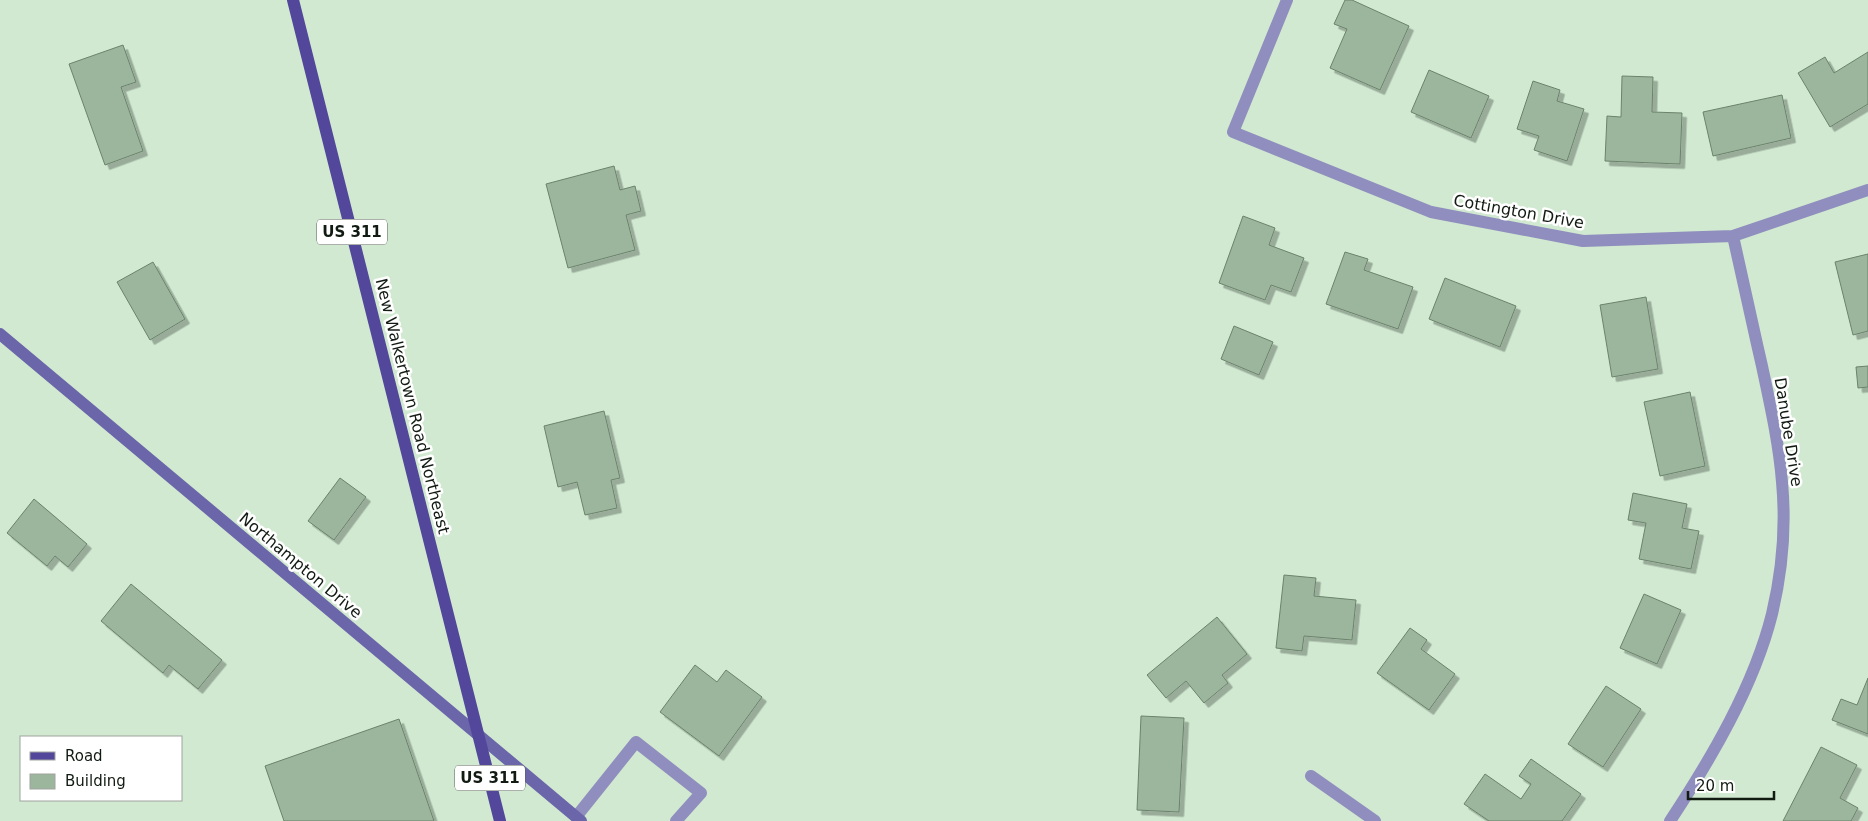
<svg xmlns="http://www.w3.org/2000/svg" width="1868" height="821" font-family="'DejaVu Sans',sans-serif">
  <defs>
    <filter id="shadow"><feDropShadow dx="4.5" dy="4.5" stdDeviation="0" flood-color="#0004"/></filter>
  </defs>
  <rect width="100%" height="100%" fill="#d0e9d0"/>
  <path fill="#9cb59d" stroke="#6b826b" filter="url(#shadow)" d="M 1345,0 L 1352,0 L 1409,26 L 1380,90 L 1330,68 L 1347,29 L 1334,24 Z
    M 123,45 L 136,82 L 121,87 L 143,151 L 105,165 L 69,64 Z
    M 1868,52 L 1868,104 L 1830,127 L 1798,73 L 1825,57 L 1834,73 Z
    M 1429,70 L 1489,96 L 1471,138 L 1411,112 Z
    M 1622,76 L 1653,77 L 1652,112 L 1682,113 L 1680,164 L 1605,161 L 1607,116 L 1621,117 Z
    M 1533,81 L 1560,90 L 1557,101 L 1584,109 L 1567,161 L 1534,150 L 1539,136 L 1517,129 Z
    M 1782,95 L 1791,138 L 1713,156 L 1703,112 Z
    M 614,166 L 620,190 L 635,186 L 641,211 L 626,215 L 635,250 L 568,268 L 546,184 Z
    M 1243,216 L 1275,228 L 1269,245 L 1304,258 L 1291,292 L 1271,285 L 1265,300 L 1219,283 Z
    M 1345,252 L 1368,259 L 1364,270 L 1413,287 L 1398,329 L 1326,304 Z
    M 1868,254 L 1868,331 L 1853,335 L 1835,262 Z
    M 153,262 L 185,319 L 150,340 L 117,282 Z
    M 1445,278 L 1516,306 L 1500,347 L 1429,319 Z
    M 1646,297 L 1658,369 L 1612,377 L 1600,305 Z
    M 1234,326 L 1273,342 L 1259,375 L 1221,359 Z
    M 1868,366 L 1868,387 L 1858,388 L 1856,367 Z
    M 1690,392 L 1705,466 L 1660,476 L 1644,402 Z
    M 604,411 L 620,478 L 611,480 L 617,508 L 585,515 L 577,482 L 558,487 L 544,426 Z
    M 340,478 L 366,497 L 334,540 L 308,521 Z
    M 1633,493 L 1687,504 L 1682,528 L 1699,531 L 1691,569 L 1639,559 L 1646,523 L 1628,520 Z
    M 34,499 L 87,544 L 68,567 L 55,556 L 47,566 L 7,533 Z
    M 1284,575 L 1316,578 L 1314,596 L 1356,600 L 1352,640 L 1304,636 L 1302,651 L 1276,648 Z
    M 131,584 L 222,660 L 198,689 L 169,665 L 163,673 L 101,621 Z
    M 1644,594 L 1681,610 L 1657,664 L 1620,648 Z
    M 1217,617 L 1247,654 L 1222,675 L 1228,683 L 1204,703 L 1186,681 L 1166,698 L 1147,675 Z
    M 1410,628 L 1427,640 L 1421,649 L 1455,674 L 1429,710 L 1377,673 Z
    M 695,665 L 717,682 L 726,670 L 762,697 L 719,756 L 660,712 Z
    M 1868,678 L 1868,734 L 1832,720 L 1841,699 L 1857,705 Z
    M 1606,686 L 1641,709 L 1603,767 L 1568,744 Z
    M 1141,716 L 1184,718 L 1179,812 L 1137,810 Z
    M 399,719 L 434,821 L 284,821 L 265,766 Z
    M 1821,747 L 1857,765 L 1840,798 L 1858,808 L 1851,821 L 1783,821 Z
    M 1531,759 L 1581,794 L 1562,821 L 1489,821 L 1464,804 L 1485,774 L 1521,799 L 1531,784 L 1519,776 Z"/>
  <g fill="none" stroke-linecap="round" stroke-linejoin="round">
    <path stroke="#908ebe" stroke-width="12" d="M 576,817 L 636,742 L 701,793 L 676,821"/>
    <path stroke="#908ebe" stroke-width="12" d="M 1287,0 L 1233,132 L 1431,212 L 1583,241 L 1733,236 L 1868,190
      M 1311,776 L 1375,821
      M 1670,821 C 1711,759 1754,686 1772,614 C 1782,572 1786,525 1782,482 C 1779,443 1770,404 1762,366 C 1752,323 1743,280 1733,236"/>
    <path stroke="#6b65aa" stroke-width="12" d="M 0,334 L 581,821"/>
    <path stroke="#52479a" stroke-width="12" d="M 293,0 L 500,821"/>
  </g>
  <g text-anchor="middle" stroke-width="5" stroke-linejoin="round" paint-order="stroke">
    <g fill="#fff" stroke="#585f59" stroke-width="1">
      <rect x="317" y="219.5" width="70" height="25" rx="4"/>
      <rect x="455" y="765.5" width="70" height="25" rx="4"/>
    </g>
    <g font-size="15" font-weight="bold" fill="#111b12">
      <text x="352" y="237">US 311</text>
      <text x="490" y="783">US 311</text>
    </g>
    <g font-size="16" fill="#111b12" stroke="#fff">
      <text transform="translate(1519 211) rotate(10)" y="6">Cottington Drive</text>
      <text transform="translate(413 406) rotate(76)" y="6">New Walkertown Road Northeast</text>
      <text transform="translate(1789 432) rotate(81)" y="6">Danube Drive</text>
      <text transform="translate(301 565) rotate(40)" y="6">Northampton Drive</text>
    </g>
  </g>
  <rect x="20" y="736" width="162" height="65" fill="#ffffff" stroke="#a0a4a0"/>
  <rect x="30" y="752" width="25" height="8" fill="#52479a" stroke="#a0a4a0"/>
  <text x="65" y="761" font-size="15" fill="#111b12">Road</text>
  <rect x="30" y="774" width="25" height="15" fill="#9cb59d" stroke="#a0a4a0"/>
  <text x="65" y="786" font-size="15" fill="#111b12">Building</text>
  <path d="M1688 791v8h86v-8" fill="none" stroke="#111b12" stroke-width="2.5"/>
  <text x="1696" y="791" font-size="15" fill="#111b12" stroke="#ffffff" stroke-width="4" paint-order="stroke">20 m</text>
</svg>
